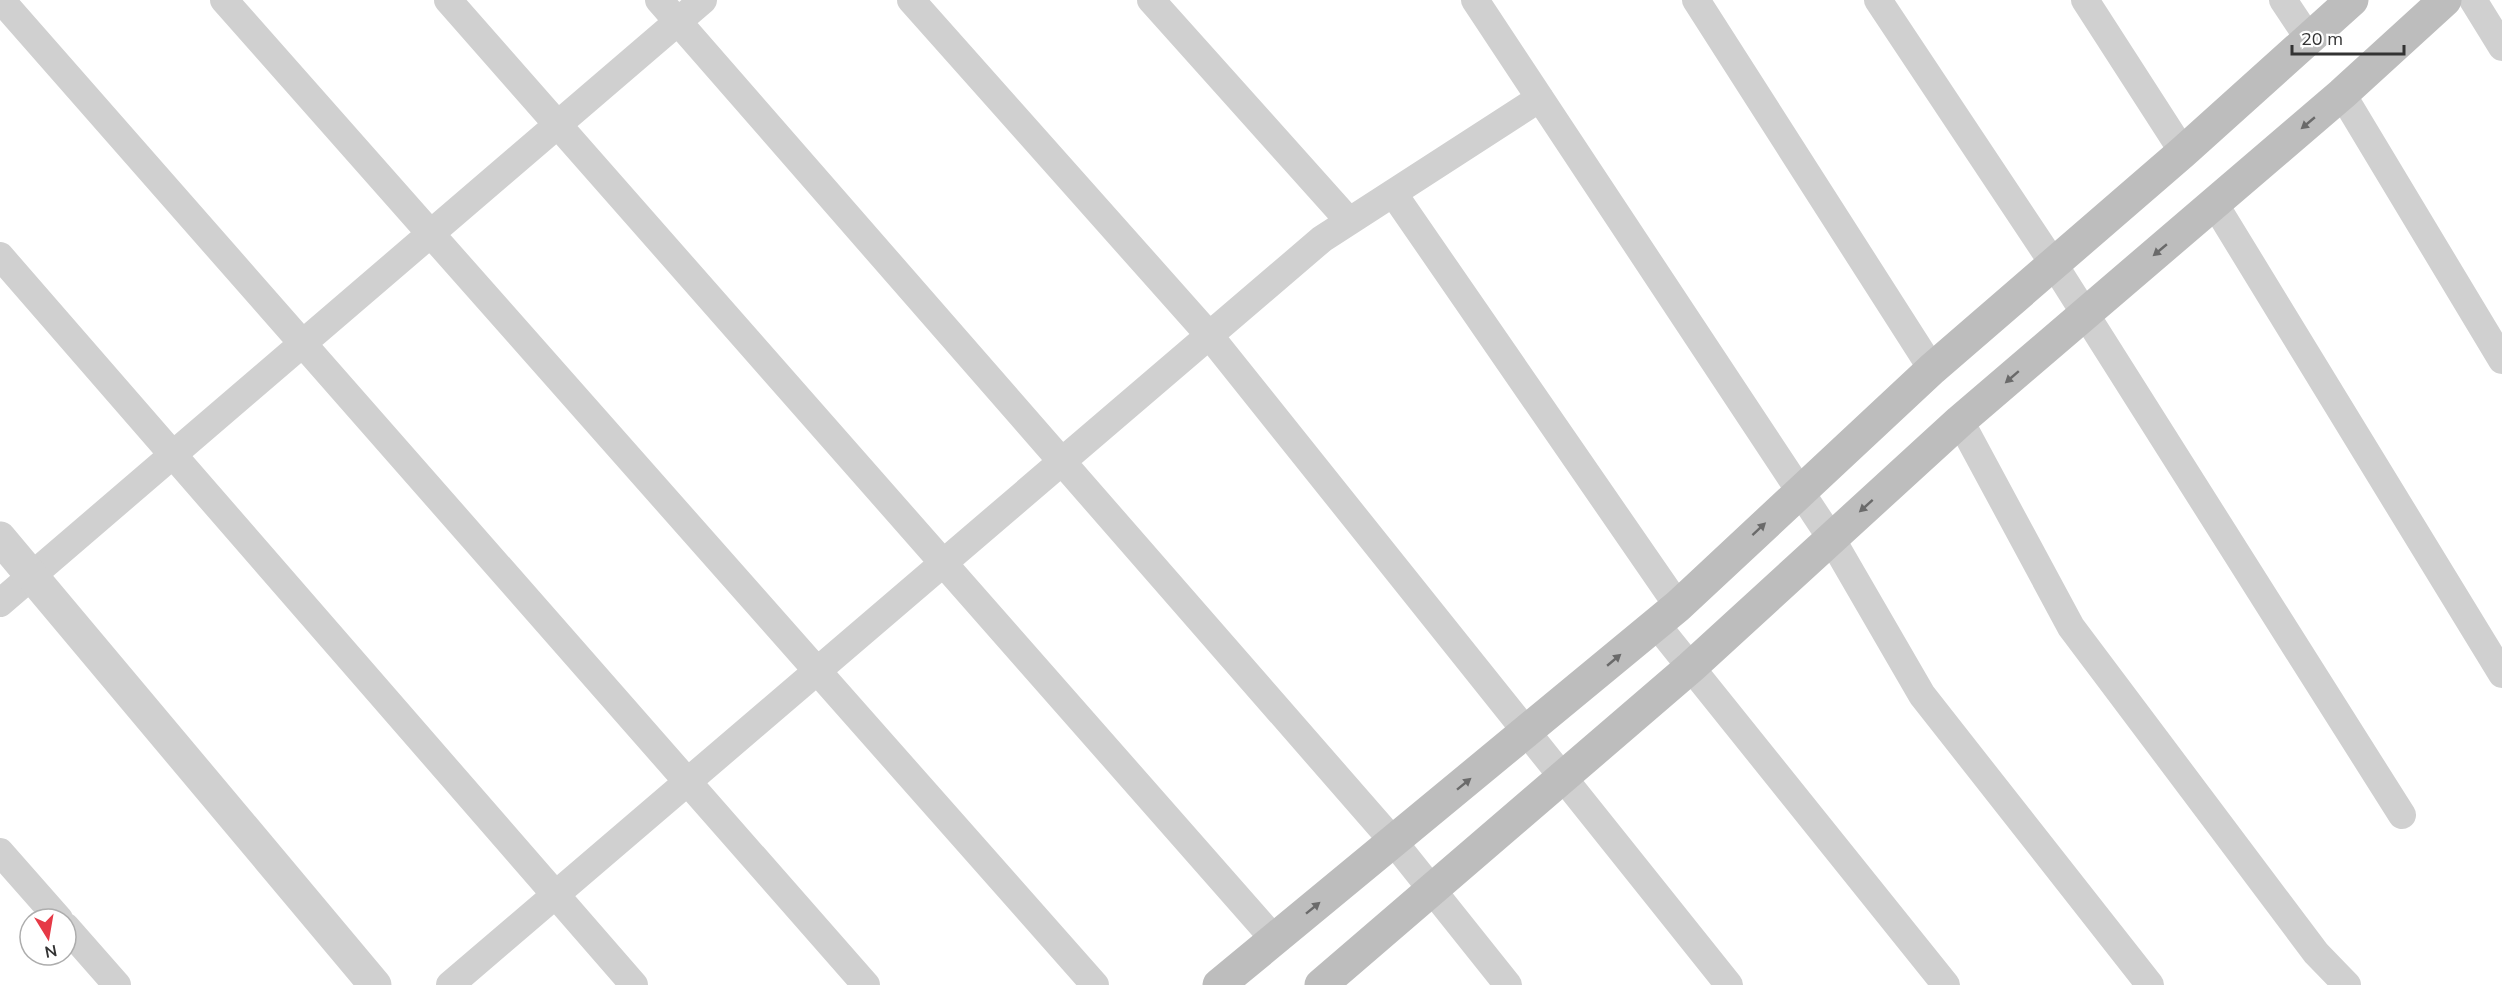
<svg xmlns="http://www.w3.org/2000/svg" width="2502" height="985" font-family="Mulish,sans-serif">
  <rect width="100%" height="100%" fill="#fff"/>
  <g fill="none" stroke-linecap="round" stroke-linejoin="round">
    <path stroke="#d0d0d0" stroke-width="28" d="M 1,0 L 866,985
      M 224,0 L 1095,985
      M 448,0 L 1274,939
      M 659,0 L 1393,841 L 1508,985
      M 911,0 L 1209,335 L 1729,985
      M 1151,0 L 1349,221
      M 1475,0 L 1831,538 L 1922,695 L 2150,985
      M 1696,0 L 1932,369
      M 1878,0 L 2053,263 L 2402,815
      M 2085,0 L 2183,152
      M 2283,0 L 2309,39
      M 2473,0 L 2502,47
      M 2342,94 L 2502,360
      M 1393,193 L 1678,606
      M 2214,203 L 2502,674
      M 0,256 L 634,985
      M 1960,421 L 2071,627 L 2316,953 L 2347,985
      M 0,603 L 703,0
      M 1656,624 L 1946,985
      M 0,852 L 59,919
      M 66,927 L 117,985
      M 450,985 L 1322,239 L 1540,98"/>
    <path stroke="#d0d0d0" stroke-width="33" d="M 0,538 L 375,985"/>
    <path stroke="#bdbdbd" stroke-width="33" d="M 1219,985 L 1678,606 L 1932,369 L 2183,152 L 2352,0
      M 1321,985 L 1691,667 L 1960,421 L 2342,94 L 2445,0"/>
  </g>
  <defs><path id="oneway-solid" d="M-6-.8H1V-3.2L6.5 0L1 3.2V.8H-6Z" transform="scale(1.5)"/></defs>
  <g fill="#6a6a6a">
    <use href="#oneway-solid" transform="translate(2308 123) rotate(140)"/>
    <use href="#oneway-solid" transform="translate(2160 250) rotate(140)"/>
    <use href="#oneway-solid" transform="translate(2012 377) rotate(139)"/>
    <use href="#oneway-solid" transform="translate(1866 506) rotate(138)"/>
    <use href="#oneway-solid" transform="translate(1759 529) rotate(-43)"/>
    <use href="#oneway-solid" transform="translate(1614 660) rotate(-40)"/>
    <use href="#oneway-solid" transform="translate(1464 784) rotate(-39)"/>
    <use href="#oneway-solid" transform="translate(1313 908) rotate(-39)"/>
  </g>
  <g transform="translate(48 937) rotate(169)"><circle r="28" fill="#ffffff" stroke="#adadad" stroke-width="1.5"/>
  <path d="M0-4.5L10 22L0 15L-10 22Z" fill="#e63946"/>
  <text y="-9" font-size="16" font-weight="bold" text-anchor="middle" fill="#333333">N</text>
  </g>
  <path d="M2292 45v9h112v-9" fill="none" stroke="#333333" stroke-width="3"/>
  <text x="2301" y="45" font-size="18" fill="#333333" stroke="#ffffff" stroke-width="4.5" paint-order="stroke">20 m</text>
</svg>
